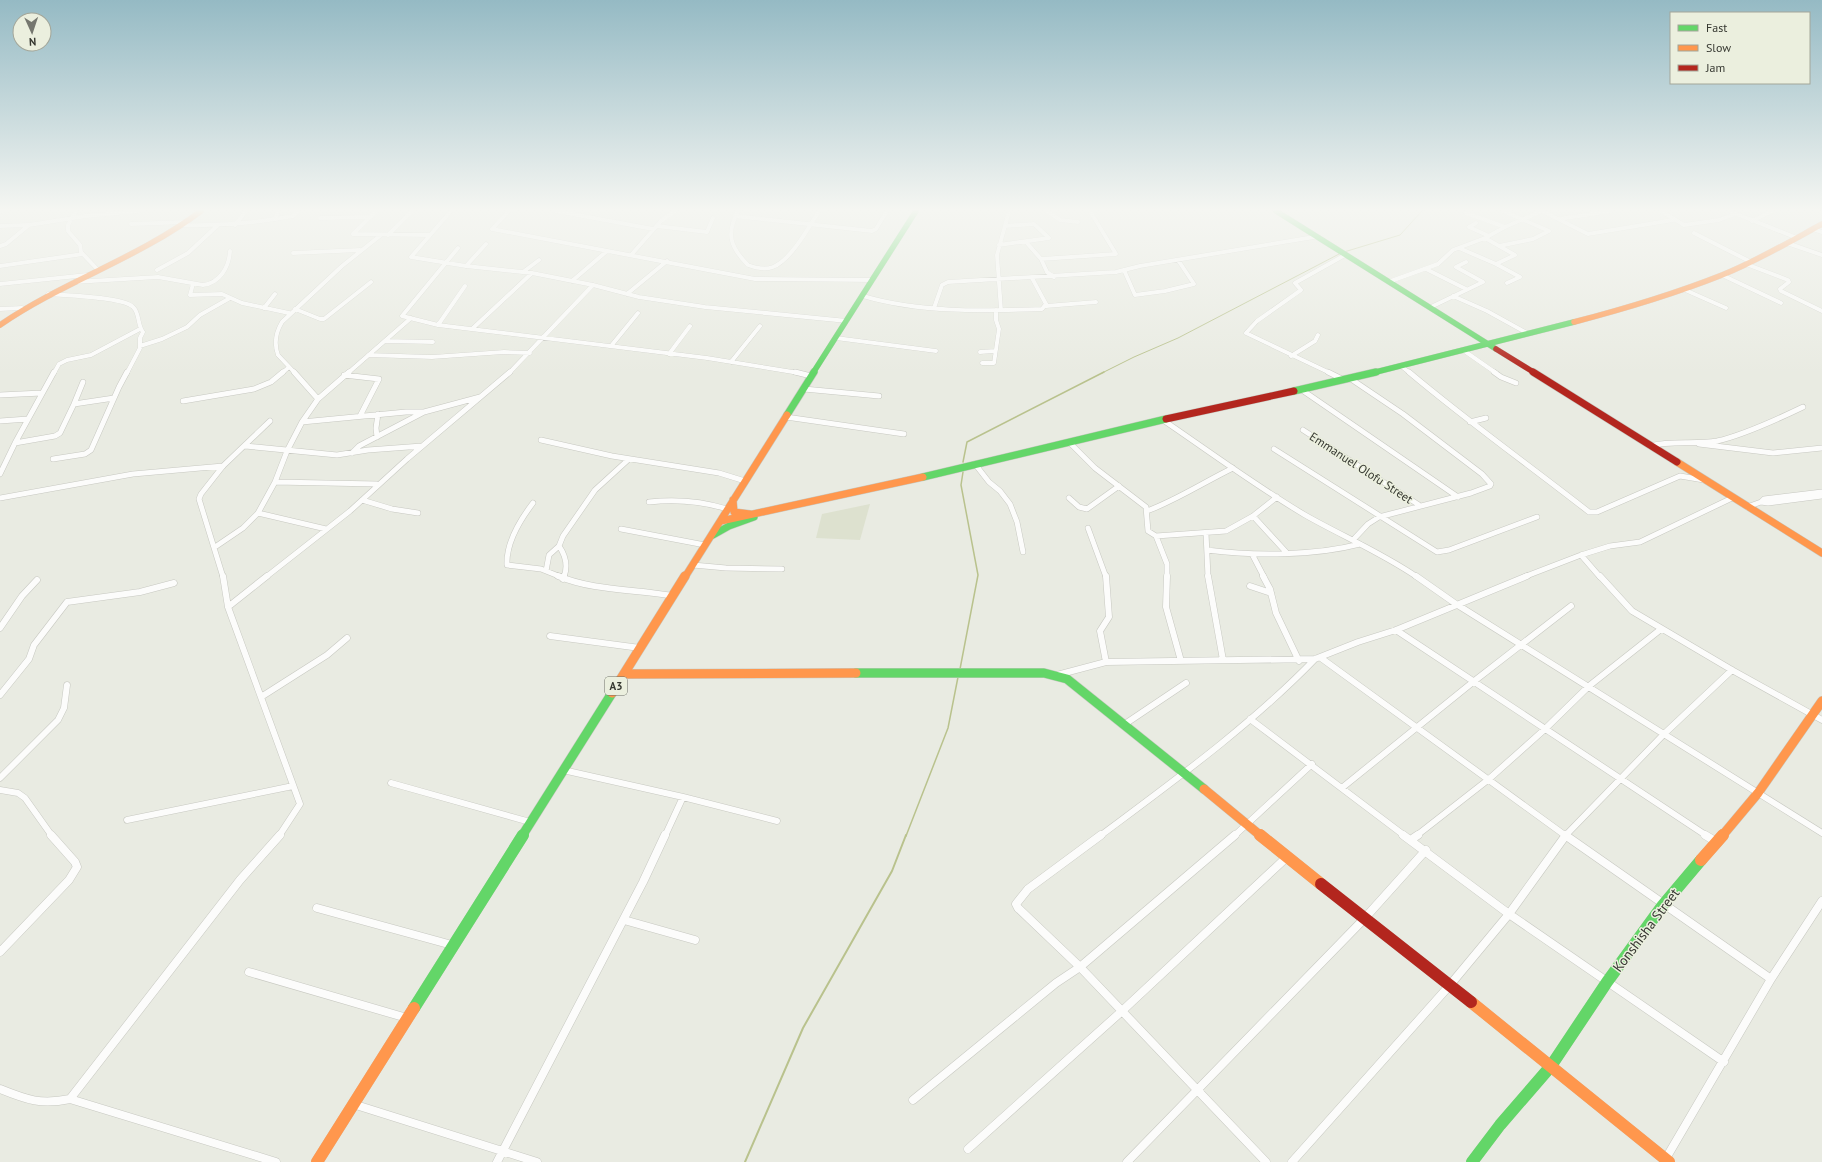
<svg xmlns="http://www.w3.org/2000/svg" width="1822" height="1162" font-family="'PT Sans',sans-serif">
  <rect width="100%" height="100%" fill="#e9ebe2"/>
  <path fill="#dde1cf" d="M 870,504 L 860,540 L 816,538 L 822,514 Z"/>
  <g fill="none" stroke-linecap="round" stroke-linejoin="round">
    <path stroke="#b9c28d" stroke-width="1" d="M 1344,252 L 1400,235 L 1422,211
      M 1102,373 L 1134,357 L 1178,338 L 1341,253"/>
    <path stroke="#b9c28d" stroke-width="1.5" d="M 963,462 L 967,442 L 1104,372
      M 960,669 L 978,575 L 961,485 L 963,472
      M 906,836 L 948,728 L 958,677"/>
    <path stroke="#b9c28d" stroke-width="2" d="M 745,1162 L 803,1028 L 892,871 L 906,835"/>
    <defs>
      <path id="street-far3" d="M 76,211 L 68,225 L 68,231 L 80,245 L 81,252 L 98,270
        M 376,211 L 353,234 L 429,235
        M 451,211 L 411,257 L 466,266 L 532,273 L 593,285 L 639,297 L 705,307 L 847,321
        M 509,211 L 492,229 L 755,279 L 873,280
        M 556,211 L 653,229
        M 738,211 C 726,234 730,247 748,265 C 756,268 765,270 773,267 C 791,260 809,227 819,211
        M 1047,211 L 1060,220 L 1078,222
        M 1468,211 L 1466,213 L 1505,227
        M 1542,211 L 1588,234 L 1673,220
        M 1661,211 L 1684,225 L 1719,220 L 1735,214
        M 1729,211 L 1797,238
        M 0,212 L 2,211
        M 735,216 L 872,231 L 876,229 L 887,211
        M 320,218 L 371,217
        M 275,219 L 293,216 L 298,211
        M 1559,219 L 1611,211
        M 1752,221 L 1772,211
        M 1476,223 L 1469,227 L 1489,236
        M 131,224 L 187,222
        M 182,225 C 213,226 244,224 275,219 L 278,211
        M 235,225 L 246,211
        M 0,226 L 28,225
        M 657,226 L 707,232 L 713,218
        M 1813,229 L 1822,232
        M 1694,233 L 1751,262
        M 388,235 L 412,211
        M 1026,242 L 1041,259
        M 1787,243 L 1822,255
        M 999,245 L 1049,238 L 1034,224 L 1005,226
        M 0,246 L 6,244 L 29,225 L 86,216 L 138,211
        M 1499,246 L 1533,239 L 1549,231 L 1503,211
        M 458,248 L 402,316 L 438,325 L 707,358 L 799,373
        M 1459,248 L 1496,264 L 1515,255 L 1485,238
        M 293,253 L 360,250
        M 632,254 L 661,221 L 675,211
        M 1496,264 L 1520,277 L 1507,283
        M 1746,264 L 1788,280 L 1789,282 L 1780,289 L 1781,291 L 1822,311
        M 0,266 L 83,254
        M 466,266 L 486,244
        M 1426,269 L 1466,289
        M 157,270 L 188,253 L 217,226
        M 1124,270 L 1135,295 L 1165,291 L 1194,284 L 1178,260
        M 523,272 L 539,260
        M 1722,275 L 1781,303
        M 1054,277 L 1047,272 L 1041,259 L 1116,254 L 1090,211
        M 572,281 L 607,251
        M 1391,281 L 1438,264 L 1453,250 L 1485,238 L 1505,227 L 1542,211
        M 74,282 L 158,277 L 203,285 C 220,283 229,267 230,251
        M 0,284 L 87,275
        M 193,284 L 190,295 L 222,294 L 242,303 L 289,313
        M 1683,289 L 1726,308
        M 48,294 C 64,295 124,297 133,307 C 140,313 137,325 143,332 L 140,338 L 140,348 L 127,373
        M 627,294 L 667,261
        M 863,296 C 921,313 982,311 1042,309 L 1046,304 L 1032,278
        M 1453,296 L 1487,311 L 1527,333
        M 1046,306 L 1096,302
        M 1433,306 L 1483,282 L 1456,267 L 1466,262
        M 264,308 L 275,294
        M 934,308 L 942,285 L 948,282 L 1116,272 L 1140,266 L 1314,237
        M 0,309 L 22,308
        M 295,309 L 320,319 L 324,319 L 371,282
        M 1001,310 L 997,255 L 1009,211
        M 438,325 L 465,286
        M 472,329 L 532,273
        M 836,338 L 936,351
        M 385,341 L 433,342
        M 140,346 L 162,339 L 187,327 L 200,315 L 230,298
        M 611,346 L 638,313
        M 1463,350 L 1496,373
        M 980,352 L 995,351
        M 669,354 L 690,326
        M 368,355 L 432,357 L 504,352 L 530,353
        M 1291,356 L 1315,341 L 1318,335
        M 731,362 L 760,326
        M 982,363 L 994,363 L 999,329 L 996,320 L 996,310
        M 1401,366 L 1410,373
        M 54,373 L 59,364 L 67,360 L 91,355 L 140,329
        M 282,373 L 288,368
        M 295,373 L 278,355 C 274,344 276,332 282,322 L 342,266 L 381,235
        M 348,373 L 411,318
        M 509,373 L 593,285
        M 1330,373 L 1246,333 L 1257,321 L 1301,290 L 1295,283 L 1345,255"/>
      <path id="street-far2" d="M 294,372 L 318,399
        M 795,372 L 811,376
        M 1328,372 L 1344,380
        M 1409,372 C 1467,421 1529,465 1589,512 L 1597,512 L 1680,476 L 1704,480
        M 1494,372 L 1501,377 L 1516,383
        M 344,375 L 379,379 L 360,416
        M 1351,379 L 1403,414 L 1482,474 L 1491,484 L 1490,486 L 1471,493 L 1379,517 L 1368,524 L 1353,540
        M 804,389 L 879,396
        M 1302,390 L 1458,497
        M 0,395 L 42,393
        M 183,401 L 254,389 L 271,382 L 283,372
        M 74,404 L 83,382
        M 786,417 L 904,434
        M 1163,420 C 1210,452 1256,486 1305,515 C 1342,536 1382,553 1417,577
        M 0,421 L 28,419
        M 302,422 L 406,412 L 424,412
        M 1470,422 L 1486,418
        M 1303,430 L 1419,505
        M 377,437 L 376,428 L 378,414
        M 541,440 L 612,456 L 719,473 L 745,481
        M 1069,442 L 1095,468 L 1146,507 L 1148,531 L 1156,536 L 1226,531 L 1253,516 L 1277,497
        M 15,443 L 55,436 L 60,433 L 74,404 L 114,398
        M 1699,444 L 1773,453 L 1822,448
        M 245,446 L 337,455 L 368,450 L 422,446
        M 1650,446 C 1672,440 1695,445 1717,441 C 1744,435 1778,419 1803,407
        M 1274,449 L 1437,552 L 1449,550 L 1537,517
        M 352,453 L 359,446 L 424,412 L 480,397
        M 53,459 L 85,454 L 91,450 L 119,387 L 127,372
        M 975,464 L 989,482 L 1000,491 L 1010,504 L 1017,522 L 1023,552
        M 0,474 L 15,443 L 54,372
        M 275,482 L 377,484
        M 0,498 L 133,474 L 223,466
        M 1069,498 L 1079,507 L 1087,509 L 1119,486
        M 362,500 L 392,509 L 418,513
        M 649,502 C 676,499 701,501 727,509
        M 1761,502 L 1768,503 L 1822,496
        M 533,503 C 520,520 506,543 507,565 L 541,569 L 561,577
        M 1747,507 L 1761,502 L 1764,499 L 1822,492
        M 1147,511 C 1177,500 1204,482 1233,468
        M 258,513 L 326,529
        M 1253,516 L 1286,552
        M 1088,528 L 1106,577
        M 621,529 L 705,545
        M 1206,533 L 1208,577
        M 1156,536 L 1167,564 L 1167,577
        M 559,546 C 566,556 568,566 564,577
        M 215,547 L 243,528 L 258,513 L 275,482 L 287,451 L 302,422 L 318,399 L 349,372
        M 1207,550 C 1254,556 1314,556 1360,544
        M 1252,554 L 1264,577
        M 1581,555 L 1600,577
        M 693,565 L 726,568 L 782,569
        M 546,571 L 549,555 L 559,546 L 563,536 L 595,490 L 629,459
        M 223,577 L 199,499 L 201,494 L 223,466 L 270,421
        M 266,577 L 350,511 L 407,459 L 510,372
        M 1524,577 L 1581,555 L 1610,546 L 1640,542 L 1732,498"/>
      <path id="street-far1" d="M 223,576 L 228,607 L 300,804 L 279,836
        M 558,576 C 594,591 635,589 673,596
        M 1106,576 L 1109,617 L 1100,631 L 1106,662
        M 1167,576 L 1166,607 L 1181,661
        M 1208,576 L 1223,660
        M 1263,576 L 1270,589 L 1276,613 L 1299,661
        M 1416,576 L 1456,604 L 1822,833
        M 1600,576 L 1632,611 L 1732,670 L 1822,720
        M 563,579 L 564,576
        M 1250,586 L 1271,593
        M 228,607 L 267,576
        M 0,628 L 22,596 L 37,580
        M 1396,630 L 1707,836
        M 550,636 L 640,648
        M 1321,658 L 1566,836
        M 1057,675 L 1106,662 L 1315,659 L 1358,642 L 1396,630 L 1527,576
        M 0,695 L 29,659 L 34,645 L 67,602 L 140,592 L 174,583
        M 261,697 L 327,655 L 347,638
        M 1250,719 L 1405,836
        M 1125,724 L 1186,683
        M 563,770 L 683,797 L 777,821
        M 0,778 L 58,720 L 64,708 L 67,685
        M 391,783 L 530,822
        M 1343,787 L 1473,682 L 1571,606
        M 0,790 L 18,793 L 25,798 L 52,836
        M 127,820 L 293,786
        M 665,836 L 683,797
        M 1100,836 C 1175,780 1250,726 1315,659
        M 1234,836 L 1312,764
        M 1416,836 L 1489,779 L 1545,729 L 1589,686 L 1661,629
        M 1565,836 L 1664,734 L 1732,670"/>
      <path id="street" d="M 1101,835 L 1028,889 L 1016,904 L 1018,908 L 1080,967 L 1266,1162
        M 1403,835 L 1509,914 L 1724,1062
        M 1565,835 L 1771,979
        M 1705,835 L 1715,841
        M 1412,839 L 1418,835
        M 317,908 L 452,945
        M 624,920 L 695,940
        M 0,952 L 69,880 L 77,867 L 75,862 L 51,835
        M 249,972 L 407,1018
        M 0,1089 C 27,1100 41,1105 70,1099 L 276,1162
        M 70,1099 L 240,880 L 280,835
        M 913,1100 L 1056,983 L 1080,967 L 1235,835
        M 356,1105 L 537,1162
        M 968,1149 L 1122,1011 L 1287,857
        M 1665,1160 L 1771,979 L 1822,901
        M 497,1162 L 643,882 L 665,835
        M 1127,1162 L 1364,919 L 1426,850
        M 1292,1162 L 1450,985 L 1509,914 L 1566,835"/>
      <path id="fast-far3" d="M 1276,211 L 1496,349
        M 813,373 L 916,211
        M 1372,373 L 1574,322"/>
      <path id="fast-far2" d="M 1294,391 L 1376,372
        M 787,415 L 814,372
        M 923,477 L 1166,419
        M 713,535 L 729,526 L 754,517"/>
      <path id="fast-far1" d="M 856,673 L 1044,673 L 1067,679 L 1204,789
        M 522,836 L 612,693"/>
      <path id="fast" d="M 414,1008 L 523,835
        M 1472,1162 L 1500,1125 L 1551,1066 L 1607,982 L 1663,905 L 1701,860"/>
      <path id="slow-far3" d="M 1574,322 C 1624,309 1674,294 1722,275 C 1757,261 1789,242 1822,224
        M 0,325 C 64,281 139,258 201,211"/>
      <path id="slow-far2" d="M 1677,462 L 1822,553
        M 733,500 L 734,512 L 750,514
        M 721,521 L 923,477
        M 685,577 L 787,415"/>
      <path id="slow-far1" d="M 624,674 L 856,673
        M 612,693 L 685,576
        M 1204,789 L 1261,836
        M 1722,836 L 1758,793 L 1822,701"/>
      <path id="slow" d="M 1260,835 L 1321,884
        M 1701,860 L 1723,835
        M 1471,1002 L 1669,1162
        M 317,1162 L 414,1008"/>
      <path id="jam-far2" d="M 1496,349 L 1535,373"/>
      <path id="jam-far1" d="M 1533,372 L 1677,462
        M 1166,419 L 1294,391"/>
      <path id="jam" d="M 1321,884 L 1471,1002"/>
    </defs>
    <use href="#street-far3" stroke="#c7c8c1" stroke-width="4.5"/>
    <use href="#street-far2" stroke="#c7c8c1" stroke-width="6"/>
    <use href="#street-far1" stroke="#c7c8c1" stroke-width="7"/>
    <use href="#street" stroke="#c7c8c1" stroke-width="9"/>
    <use href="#fast-far3" stroke="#c7c8c1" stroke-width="6"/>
    <use href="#fast-far2" stroke="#c7c8c1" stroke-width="8"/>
    <use href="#fast-far1" stroke="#c7c8c1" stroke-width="10"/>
    <use href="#fast" stroke="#c7c8c1" stroke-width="12"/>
    <use href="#slow-far3" stroke="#c7c8c1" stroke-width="6"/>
    <use href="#slow-far2" stroke="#c7c8c1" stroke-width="8"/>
    <use href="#slow-far1" stroke="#c7c8c1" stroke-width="10"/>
    <use href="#slow" stroke="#c7c8c1" stroke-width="12"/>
    <use href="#jam-far2" stroke="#c7c8c1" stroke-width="6"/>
    <use href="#jam-far1" stroke="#c7c8c1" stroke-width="8"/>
    <use href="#jam" stroke="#c7c8c1" stroke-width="12"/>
    <use href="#street-far3" stroke="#fcfcfb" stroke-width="4"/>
    <use href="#street-far2" stroke="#fcfcfb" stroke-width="5"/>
    <use href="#street-far1" stroke="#fcfcfb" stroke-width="6"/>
    <use href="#street" stroke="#fcfcfb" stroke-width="8"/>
    <use href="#fast-far3" stroke="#63d668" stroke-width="5.5"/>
    <use href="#fast-far2" stroke="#63d668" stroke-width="7"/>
    <use href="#fast-far1" stroke="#63d668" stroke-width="9"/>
    <use href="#fast" stroke="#63d668" stroke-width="12"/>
    <use href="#slow-far3" stroke="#ff974d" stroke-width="5.5"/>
    <use href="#slow-far2" stroke="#ff974d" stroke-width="7"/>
    <use href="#slow-far1" stroke="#ff974d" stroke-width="9"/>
    <use href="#slow" stroke="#ff974d" stroke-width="12"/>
    <use href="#jam-far2" stroke="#b3261e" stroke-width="5.5"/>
    <use href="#jam-far1" stroke="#b3261e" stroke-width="7"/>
    <use href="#jam" stroke="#b3261e" stroke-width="12"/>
  </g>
  <linearGradient id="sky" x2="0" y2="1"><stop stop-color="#95bac4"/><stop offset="0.56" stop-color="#f5f6f2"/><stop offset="1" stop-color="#f5f6f2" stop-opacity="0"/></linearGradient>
  <rect width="1822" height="374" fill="url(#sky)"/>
  <g text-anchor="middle" stroke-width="3" stroke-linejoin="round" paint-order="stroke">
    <rect fill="#ebefde" stroke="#6c6f65" stroke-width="1" x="605" y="677" width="22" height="18" rx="3"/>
    <g font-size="11" font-weight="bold" fill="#363831">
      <text x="616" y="690">A3</text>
    </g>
    <g font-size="12" fill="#363831" stroke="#ebefde">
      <text transform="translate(1361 468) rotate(33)" y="4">Emmanuel Olofu Street</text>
    </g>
    <g font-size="14" fill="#363831" stroke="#ebefde">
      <text transform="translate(1646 930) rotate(-53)" y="5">Konshisha Street</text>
    </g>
  </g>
  <rect x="1670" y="12" width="140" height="72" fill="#ebefde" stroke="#a3a699"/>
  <rect x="1678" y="25" width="20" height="6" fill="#63d668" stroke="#a3a699"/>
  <text x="1706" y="32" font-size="12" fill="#363831">Fast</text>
  <rect x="1678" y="45" width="20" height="6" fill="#ff974d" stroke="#a3a699"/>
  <text x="1706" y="52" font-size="12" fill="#363831">Slow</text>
  <rect x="1678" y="65" width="20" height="6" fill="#b3261e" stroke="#a3a699"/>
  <text x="1706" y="72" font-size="12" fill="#363831">Jam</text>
  <g transform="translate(32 32) rotate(177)"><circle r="19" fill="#ebefde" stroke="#a3a699"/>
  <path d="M0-3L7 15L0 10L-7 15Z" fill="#75776f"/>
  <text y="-6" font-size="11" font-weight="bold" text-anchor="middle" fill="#363831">N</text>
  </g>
</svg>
